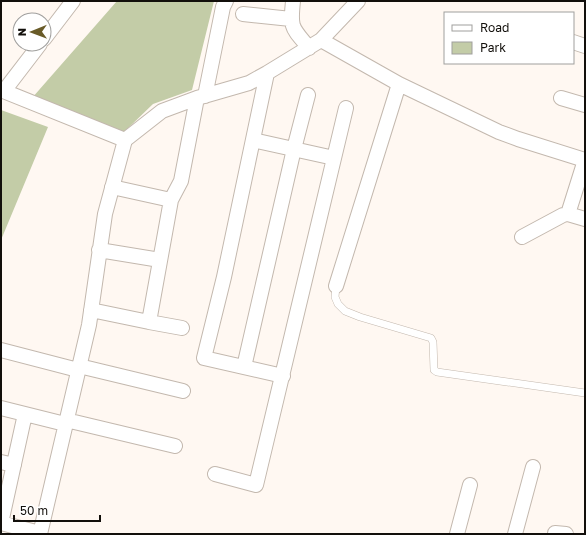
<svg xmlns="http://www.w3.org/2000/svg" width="586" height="535" font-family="'Golos Text',sans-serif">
  <rect width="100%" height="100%" fill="#fff8f2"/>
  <path fill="#c3cca7" d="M 117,1 L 214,1 L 192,90 L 153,104 L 123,133 L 32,98 Z
    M 1,110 L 48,127 L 1,240 Z"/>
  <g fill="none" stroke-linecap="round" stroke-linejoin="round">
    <defs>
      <path id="service" d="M 336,286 L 335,297 L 338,304 L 345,311 L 360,317 L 431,338 L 433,342 L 434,370 L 437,372 L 585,393"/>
      <path id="minor" d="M 293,1 C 290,29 292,27 309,48
        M 243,14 L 291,19
        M 44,39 L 73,1
        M 321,40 L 399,84 L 499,132 L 518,139 L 585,160 L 568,214
        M 573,42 L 585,46
        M 267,73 L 224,277 L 204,358 L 283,376
        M 1,90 L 125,140 L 162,111 L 197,98 L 249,83 L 267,73 L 321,40 L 358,1
        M 4,91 L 40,44
        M 205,96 L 223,7 L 226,1
        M 561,98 L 585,105
        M 253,140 L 334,158
        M 112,187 L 171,200
        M 522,237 L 563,215 L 568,214 L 585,219
        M 99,250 L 160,260
        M 336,286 L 399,84
        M 91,310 L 149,322
        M 182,328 L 149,322 L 171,200 L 181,181 L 197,98
        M 1,350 L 78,370
        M 79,366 L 183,391
        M 244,367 L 294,149 L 308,95
        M 1,408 L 65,424
        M 66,420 L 175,446
        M 1,462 L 14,465
        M 215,474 L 256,485 L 346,108
        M 1,523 L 25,414
        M 1,523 L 40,533
        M 40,534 L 89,325 L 105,214 L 125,140
        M 457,534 L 470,485
        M 515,534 L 533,467
        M 555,534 L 555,533 L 566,534"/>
    </defs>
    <use href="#service" stroke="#c3b8ae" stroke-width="8"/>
    <use href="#minor" stroke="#c3b8ae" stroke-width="16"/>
    <use href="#service" stroke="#fff" stroke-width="7"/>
    <use href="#minor" stroke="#fff" stroke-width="14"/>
  </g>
  <rect width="586" height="535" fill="none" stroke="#120f0b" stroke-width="4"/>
  <rect x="444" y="12" width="130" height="52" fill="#ffffff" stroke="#a09f9d"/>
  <rect x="452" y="25" width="20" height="6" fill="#ffffff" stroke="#a09f9d"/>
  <text x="480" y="32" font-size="12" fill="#120f0b">Road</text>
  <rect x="452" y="42" width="20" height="12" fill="#c3cca7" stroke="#a09f9d"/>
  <text x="480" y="52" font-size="12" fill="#120f0b">Park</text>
  <g transform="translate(32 32) rotate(269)"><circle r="19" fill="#ffffff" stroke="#a09f9d"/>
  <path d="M0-3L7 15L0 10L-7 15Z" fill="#695b28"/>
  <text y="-6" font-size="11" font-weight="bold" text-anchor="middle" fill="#120f0b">N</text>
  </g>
  <path d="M14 515v6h86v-6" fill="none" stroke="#120f0b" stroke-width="2"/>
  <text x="20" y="515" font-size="12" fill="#120f0b" stroke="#ffffff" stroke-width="3" paint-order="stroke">50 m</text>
</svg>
